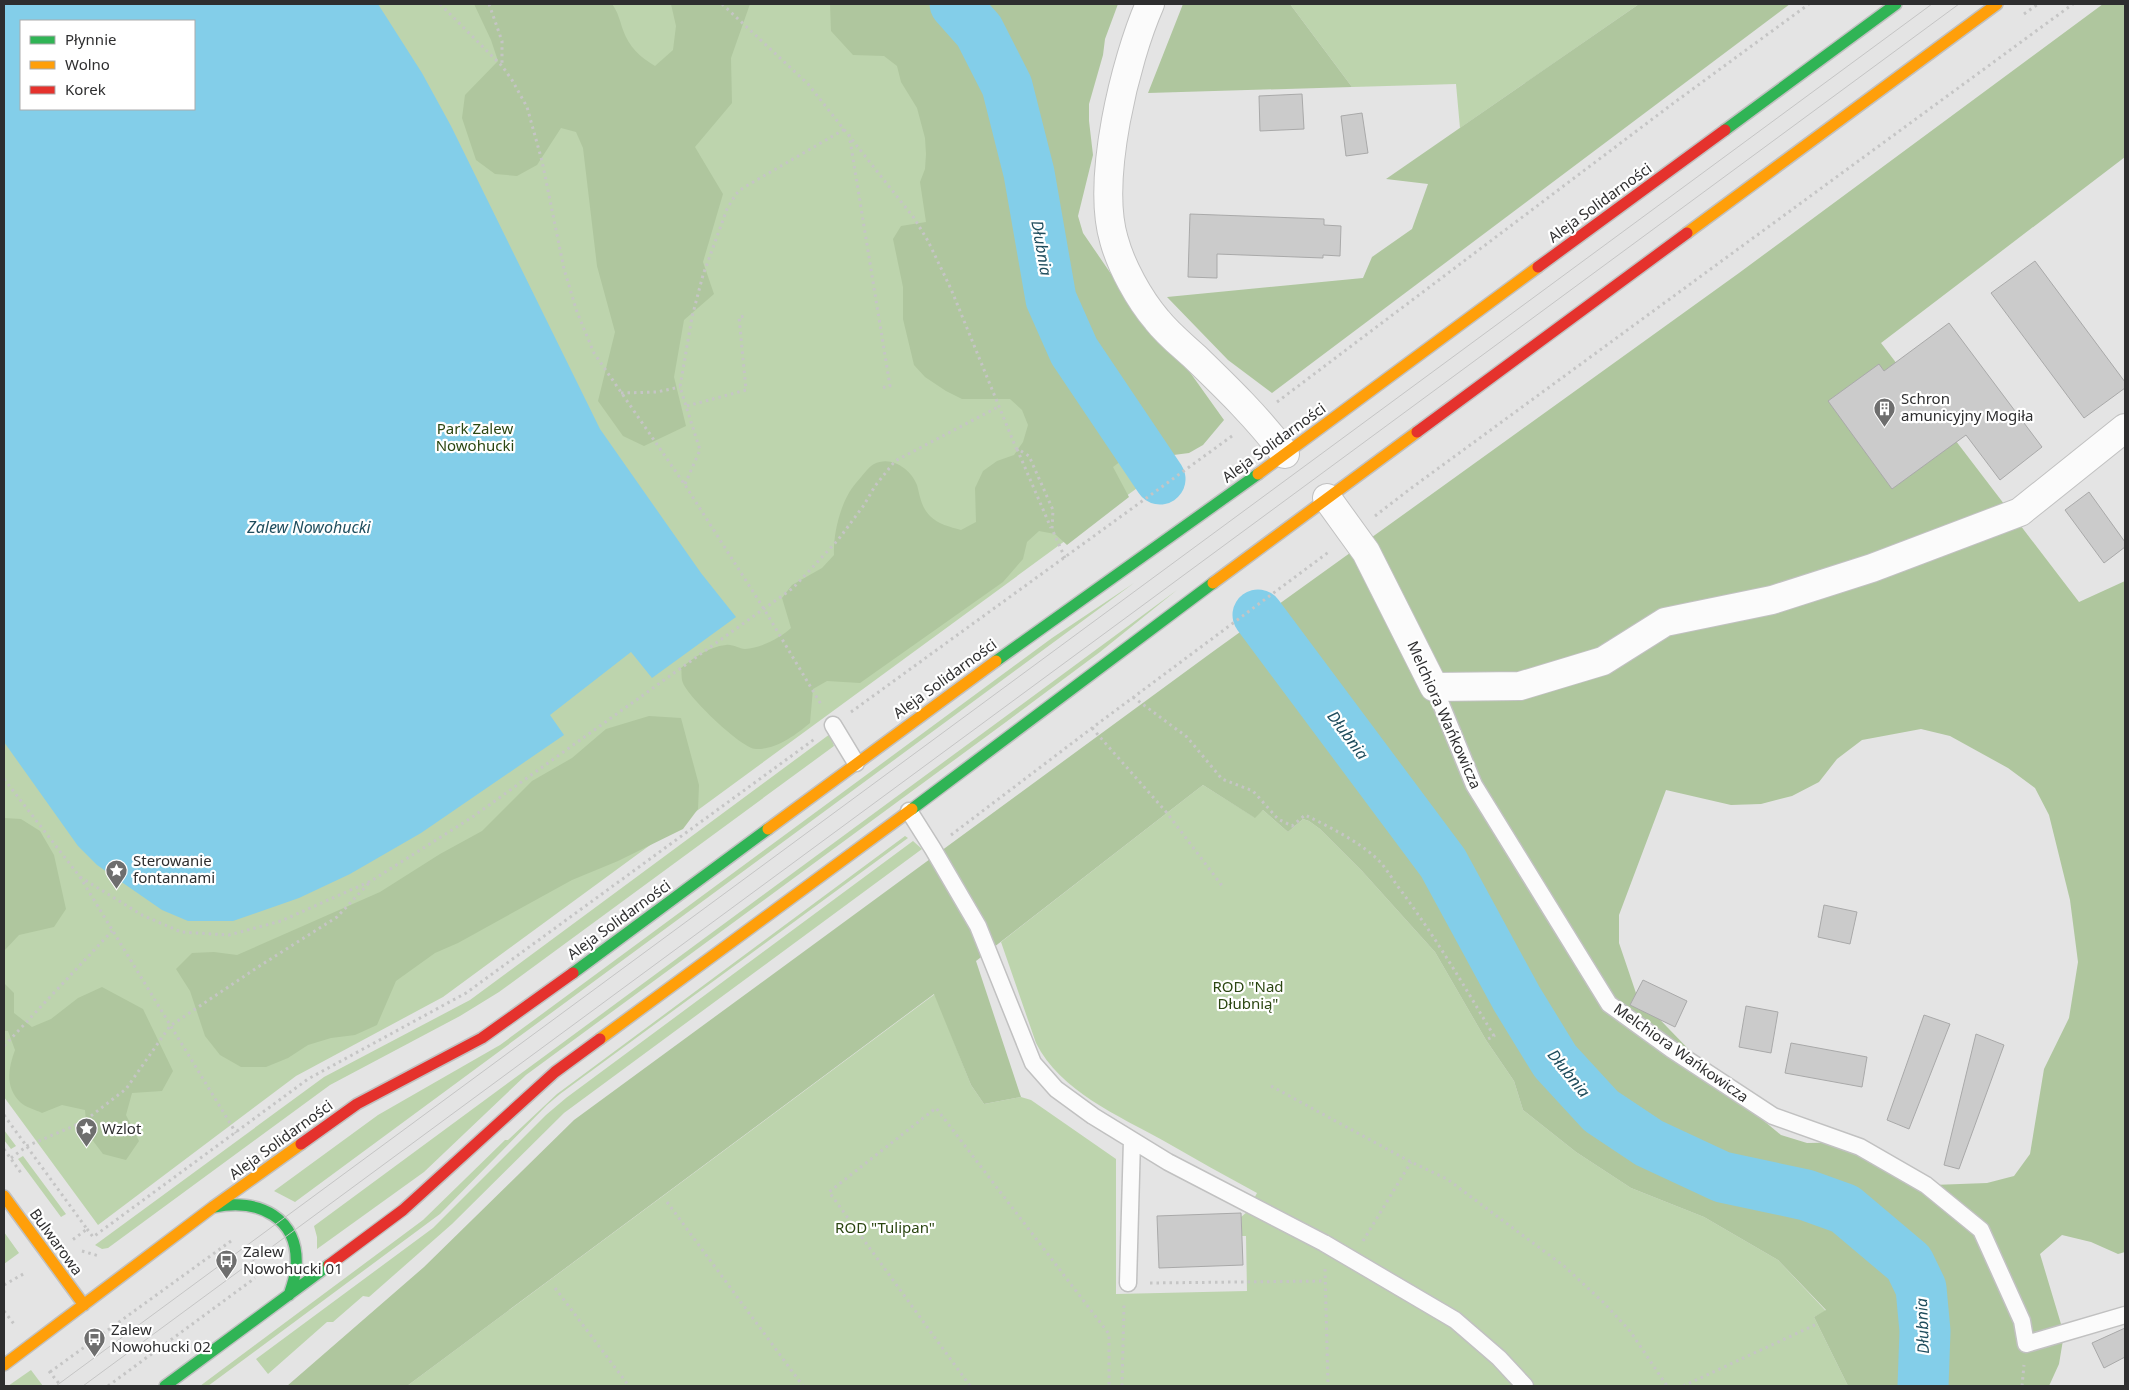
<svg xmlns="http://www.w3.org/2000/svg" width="2129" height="1390" font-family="'Noto Sans',sans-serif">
  <rect width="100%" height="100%" fill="#e4e4e4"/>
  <path fill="#bdd4ad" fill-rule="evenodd" d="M 4,4 L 959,4 L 1055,309 L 1174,461 L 443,997 L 296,1076 L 98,1225 L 4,1097 ZM 21,21 L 194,21 L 194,109 L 21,109 Z
    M 1290,4 L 1639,4 L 1460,128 L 1456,84 L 1352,87 Z
    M 1134,583 L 295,1202 L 274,1191 L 378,1115 L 500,1045 L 1052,638 Z
    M 1177,590 L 1100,652 L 1006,722 L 526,1075 L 424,1172 L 317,1249 L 317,1237 L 314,1226 Z
    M 830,734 L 834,746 L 499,992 L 460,1016 L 330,1085 L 108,1248 L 102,1249 L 95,1245 L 324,1077 L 470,1000 Z
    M 1203,785 L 1254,817 L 1263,810 L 1288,832 L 1303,819 L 1309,821 L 1320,829 L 1362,871 L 1435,952 L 1486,1040 L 1514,1081 L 1523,1110 L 1576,1152 L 1631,1188 L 1704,1217 L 1778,1260 L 1826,1311 L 1814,1317 L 1848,1386 L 407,1386 L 935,994 L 971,1085 L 984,1104 L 1021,1097 L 1031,1100 L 1116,1159 L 1116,1294 L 1247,1291 L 1246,1236 L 1242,1236 L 1241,1217 L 1247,1212 L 1257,1193 C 1226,1176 1195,1159 1164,1141 C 1119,1116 1060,1091 1036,1043 L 1001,942 Z
    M 905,836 L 908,838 L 560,1094 L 547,1105 L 440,1214 L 208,1386 L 200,1386 L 423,1220 L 505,1140 L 508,1140 L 557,1094 Z
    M 913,841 L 922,849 L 564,1113 L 452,1224 L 369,1297 L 363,1296 L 333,1322 L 327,1322 L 268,1374 L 256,1359 L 433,1228 L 546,1115 L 566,1098 Z
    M 4,1130 L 16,1146 L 11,1149 L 4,1140 Z
    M 23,1156 L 66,1214 L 61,1217 L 18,1159 Z
    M 4,1232 L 19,1253 L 4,1264 Z
    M 31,1370 L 43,1386 L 8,1386 Z"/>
  <path fill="#afc69e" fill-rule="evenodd" d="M 474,4 L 612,4 C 618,12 620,21 623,30 C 629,47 640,57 655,66 L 673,50 L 676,26 L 671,4 L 750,4 L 731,58 L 732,103 L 695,147 L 723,194 L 703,262 L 714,294 L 684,320 L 674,377 L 686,426 L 644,446 L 623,436 L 598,401 L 615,332 L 597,266 L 583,148 L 576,132 L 561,128 L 537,165 L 517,176 L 495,174 L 476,160 L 462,118 L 465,95 L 498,61 L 491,40 Z
    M 830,4 L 1118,4 L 1105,39 L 1103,55 L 1089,104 L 1089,121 L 1093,155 L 1078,216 L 1083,233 L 1146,325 L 1174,350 L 1224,420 L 1203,445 L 1189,453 L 1158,457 L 1140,456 L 1125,458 L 1113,467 L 1129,497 L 1067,545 L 1055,534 L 1039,531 L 1027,542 L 1023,559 L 1003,582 L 860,683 L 827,681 L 813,689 L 810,723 C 796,735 775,750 756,749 C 742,749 688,697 683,683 C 681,679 682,672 681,668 C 695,657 708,647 726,645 C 733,644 739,649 745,649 C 761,648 780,638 791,628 L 782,598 L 792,585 L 822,568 L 834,555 C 833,533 841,500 856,483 C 861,478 868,467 874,464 C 891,455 911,469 917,485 C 920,496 921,507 930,516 C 938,524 950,527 961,530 L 976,522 L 975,488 L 983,471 L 997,461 L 1014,455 L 1023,442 L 1028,425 L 1022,410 L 1010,399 L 962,399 L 946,391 L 925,377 L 914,365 L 903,319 L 903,287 L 893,239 L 901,226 L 926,222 L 920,182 L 925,169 L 926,154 L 925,138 L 917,108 L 901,82 L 897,66 L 884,56 L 853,55 L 831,31 Z
    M 1183,4 L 1290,4 L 1352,87 L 1148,93 Z
    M 1639,4 L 1790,4 L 1272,393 L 1228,360 L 1167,297 L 1363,278 L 1372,257 L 1412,229 L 1428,184 L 1386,179 Z
    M 2103,4 L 2125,4 L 2125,157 L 1881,343 L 2079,602 L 2125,581 L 2125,1252 L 2118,1254 L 2091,1242 L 2062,1235 L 2040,1254 L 2064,1334 L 2059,1364 L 2049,1386 L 1848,1386 L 1814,1317 L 1826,1310 L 1778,1260 L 1704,1217 L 1631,1188 L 1576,1152 L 1523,1110 L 1514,1081 L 1486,1040 L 1435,952 L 1362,871 L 1320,829 L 1309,821 L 1303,819 L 1288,832 L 1263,810 L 1255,818 L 1203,785 L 976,961 L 1021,1097 L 984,1104 L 971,1085 L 934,994 L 407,1386 L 287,1386 L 424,1267 L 574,1120 L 1211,653 L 1739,273 ZM 1921,729 L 1950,736 L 2008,768 L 2035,788 L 2049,815 L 2070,900 L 2078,962 L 2069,1018 L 2044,1069 L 2030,1154 L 2014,1176 L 1987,1183 L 1933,1185 L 1861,1142 L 1807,1143 L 1781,1135 L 1735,1097 L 1637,996 L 1619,943 L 1619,915 L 1666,790 L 1731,805 L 1761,804 L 1792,796 L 1819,782 L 1837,759 L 1862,740 Z
    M 649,716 L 681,718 L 699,785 L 698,809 L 683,829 L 618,861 L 572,880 L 458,943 L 435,953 L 396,981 L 377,1025 L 355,1035 L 331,1038 L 308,1045 L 288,1058 L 266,1067 L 241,1067 L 220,1055 L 205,1036 L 190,991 L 176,969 L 192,953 L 214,952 L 237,955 L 380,892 L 440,854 L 482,831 L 532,781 L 572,758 L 606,729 Z
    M 4,818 L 21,819 L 40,831 L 54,855 L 66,909 L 54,927 L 19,935 L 4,951 Z
    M 4,983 L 14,993 L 14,1013 L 32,1027 L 51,1019 L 78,998 L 102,987 L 143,1009 L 173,1071 L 162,1091 L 132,1093 L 126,1115 L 139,1141 L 126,1160 L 103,1154 L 87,1133 L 85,1110 L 62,1105 L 42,1113 C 36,1110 25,1107 20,1102 C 5,1087 8,1069 15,1050 L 8,1031 L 4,1031 Z"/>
  <path fill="#83cee9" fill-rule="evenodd" d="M 4,4 L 378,4 L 422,73 L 451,126 L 600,429 L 701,573 L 736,617 L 652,678 L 631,652 L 550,715 L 564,735 L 421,833 L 350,874 L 299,898 L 233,921 L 188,921 L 162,910 L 97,865 L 78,846 L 4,742 ZM 21,21 L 194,21 L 194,109 L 21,109 Z"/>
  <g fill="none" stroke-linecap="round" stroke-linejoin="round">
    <path stroke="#83cee9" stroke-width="51" d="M 955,4 L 979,31 L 1007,86 L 1029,173 L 1051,299 L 1074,351 L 1160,479
      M 1258,615 L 1443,863 L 1517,999 L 1555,1061 L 1601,1111 L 1649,1143 L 1722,1177 L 1806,1195 L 1845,1209 L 1909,1263 L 1921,1288 L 1925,1331 L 1923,1386"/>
  </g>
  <path fill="#cbcbcb" stroke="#a9a9a9" d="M 1302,94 L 1304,129 L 1260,131 L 1259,96 Z
    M 1362,113 L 1368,153 L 1346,156 L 1341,116 Z
    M 1190,214 L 1324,219 L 1324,225 L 1341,226 L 1340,256 L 1323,255 L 1323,258 L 1217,254 L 1217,278 L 1188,277 Z
    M 2035,261 L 2125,382 L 2125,388 L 2084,418 L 1991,293 Z
    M 1949,323 L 2042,447 L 2000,480 L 1966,435 L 1892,489 L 1828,401 L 1879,364 L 1884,371 Z
    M 2089,492 L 2125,542 L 2125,547 L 2104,563 L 2065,510 Z
    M 1824,905 L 1857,912 L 1850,944 L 1818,937 Z
    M 1643,980 L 1687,1001 L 1675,1027 L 1630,1005 Z
    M 1746,1006 L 1778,1012 L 1771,1053 L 1739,1047 Z
    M 1924,1015 L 1950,1024 L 1909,1129 L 1887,1120 Z
    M 1976,1034 L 2004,1045 L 1959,1169 L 1944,1165 Z
    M 1791,1043 L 1867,1057 L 1862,1087 L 1785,1073 Z
    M 1241,1213 L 1243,1265 L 1159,1268 L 1157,1216 Z
    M 2125,1328 L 2125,1357 L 2104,1368 L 2092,1343 Z"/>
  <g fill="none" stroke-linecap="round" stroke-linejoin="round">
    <defs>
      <path id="lane" d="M 1434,687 L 1474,785 L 1609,1004 L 1671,1049 L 1773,1116 L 1860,1147 L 1926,1185 L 1981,1230 L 2022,1321 L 2026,1344 L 2125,1315
        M 833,725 L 856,763
        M 909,811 L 933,849 L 978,926 L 1033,1063 L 1056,1089 L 1093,1116 L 1168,1162 L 1324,1243 L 1455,1320 L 1499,1358 L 1525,1386
        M 1128,1283 L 1132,1140"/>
      <path id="street" d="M 1150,4 C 1125,61 1096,180 1114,240 C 1121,266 1139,299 1157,320 C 1168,334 1182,345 1195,357 C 1227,388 1258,418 1285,454
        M 1327,498 L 1366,552 L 1434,687 L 1520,686 L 1603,661 L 1665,622 L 1772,600 L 1872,568 L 2020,512 L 2125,428"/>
      <path id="fast" d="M 1725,130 L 1896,4
        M 996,661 L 1258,474
        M 912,809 L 1213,583
        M 573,973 L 768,829
        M 214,1207 C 258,1198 300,1217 296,1268 C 295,1278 292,1286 289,1295
        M 165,1386 L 329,1265"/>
      <path id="slow" d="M 1687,233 L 1997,4
        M 1258,474 L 1538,267
        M 1213,583 L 1417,432
        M 768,829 L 996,661
        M 600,1039 L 912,809
        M 4,1196 L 84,1305
        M 4,1365 L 213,1207 L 301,1144"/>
      <path id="jam" d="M 1538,267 L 1725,130
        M 1417,432 L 1687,233
        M 301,1144 L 357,1104 L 482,1038 L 573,973
        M 329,1265 L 403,1210 L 555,1072 L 600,1039"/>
    </defs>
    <use href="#lane" stroke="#c1c1c1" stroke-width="19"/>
    <use href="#street" stroke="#c1c1c1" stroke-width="30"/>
    <use href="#fast" stroke="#c1c1c1" stroke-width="14"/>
    <use href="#slow" stroke="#c1c1c1" stroke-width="14"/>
    <use href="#jam" stroke="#c1c1c1" stroke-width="14"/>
    <path stroke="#c5c5c5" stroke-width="3" stroke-dasharray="2.5 4" stroke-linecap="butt" d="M 440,4 L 502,66 L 512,80 L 527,107 L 542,161 L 564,269 L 577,312 L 594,353 L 685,485 L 764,609 L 822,706
      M 489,4 L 502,41 L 502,66
      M 722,4 L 808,84 L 914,218 L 928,241 L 951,289 L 1016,448 L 1029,456 L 1053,510 L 1052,529 L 1065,558
      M 2024,14 L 2038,4
      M 849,134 L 890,386 L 881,388
      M 621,393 L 657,392 L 680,387
      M 1277,402 L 1675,102 L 1809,4
      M 687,406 L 746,390 L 739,317 L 746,316
      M 1017,449 L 1051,528
      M 685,484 L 700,450 L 680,387 L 692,317 L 703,275 L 727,209 L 736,194 L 743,188 L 845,129
      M 1375,516 L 1410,489 L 2073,4
      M 1133,697 L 1187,737 L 1222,779 L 1253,791 L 1278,819 L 1292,826 L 1305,815 C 1330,827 1364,844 1382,864 C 1389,873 1395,883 1402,892 C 1436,938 1465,987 1494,1036 L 1486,1040
      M 851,712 L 1232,436
      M 1092,728 L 1167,813 L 1223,887
      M 4,779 L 80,877 L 236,1133
      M 951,835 L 1092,728 L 1330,551
      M 80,877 L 142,915 L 181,932 L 229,935 L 281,921 L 371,881 L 471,818 L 793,588 L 838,540 L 864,505 L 875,486 L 895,461 L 998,407
      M 4,1046 L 112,931
      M 1271,1086 L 1411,1162 L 1447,1179 L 1564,1266 L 1603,1302 L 1630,1331 L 1667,1386
      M 4,1115 L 87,1229 L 71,1241
      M 4,1149 L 21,1173
      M 11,1158 L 27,1146 L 83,1122 L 126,1089 L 170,1026 L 258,967 L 337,917 L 369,883
      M 667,1202 L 803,1386
      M 87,1229 L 93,1237 L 308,1079 L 466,993 L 816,738
      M 1363,1241 L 1411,1162
      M 82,1251 L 99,1256
      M 1325,1269 L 1328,1386
      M 1150,1283 L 1325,1281
      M 4,1285 L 25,1273
      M 555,1288 L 629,1386
      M 4,1311 L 14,1324
      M 49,1371 L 61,1386
      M 50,1372 L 231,1241
      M 108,1386 L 255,1278
      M 970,1386 L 829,1192 L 936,1108 L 1109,1334 L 1109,1386
      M 1122,1386 L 1124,1304
      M 1683,1386 L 1817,1324
      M 2022,1386 L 2024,1365"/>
    <use href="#lane" stroke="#fbfbfb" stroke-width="16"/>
    <use href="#street" stroke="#fbfbfb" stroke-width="28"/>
    <use href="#fast" stroke="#30b455" stroke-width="11"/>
    <use href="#slow" stroke="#ff9f0a" stroke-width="11"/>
    <use href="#jam" stroke="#e5322d" stroke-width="11"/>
    <path stroke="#c5c5c5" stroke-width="1" d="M 56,1386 L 1932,4
      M 83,1386 L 1959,4"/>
  </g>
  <defs>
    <symbol id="building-pin" viewBox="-11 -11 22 30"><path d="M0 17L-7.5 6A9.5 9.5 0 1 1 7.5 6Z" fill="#6e6e6e" stroke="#fff"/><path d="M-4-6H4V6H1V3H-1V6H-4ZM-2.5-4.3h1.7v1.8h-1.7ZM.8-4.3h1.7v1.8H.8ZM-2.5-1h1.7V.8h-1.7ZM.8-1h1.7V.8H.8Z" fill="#fff"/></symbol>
    <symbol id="sight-pin" viewBox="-11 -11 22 30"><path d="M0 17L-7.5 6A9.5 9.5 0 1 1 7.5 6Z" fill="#6e6e6e" stroke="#fff"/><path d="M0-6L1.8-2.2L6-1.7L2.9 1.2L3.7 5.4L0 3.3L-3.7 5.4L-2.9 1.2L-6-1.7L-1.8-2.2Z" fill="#fff"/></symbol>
    <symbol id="bus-pin" viewBox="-11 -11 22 30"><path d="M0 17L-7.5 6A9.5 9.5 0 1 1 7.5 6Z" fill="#6e6e6e" stroke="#fff"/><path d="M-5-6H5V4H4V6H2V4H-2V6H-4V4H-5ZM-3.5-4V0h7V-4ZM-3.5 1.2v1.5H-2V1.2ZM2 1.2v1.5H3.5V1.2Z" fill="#fff"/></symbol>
  </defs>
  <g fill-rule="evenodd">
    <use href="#building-pin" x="1872" y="396" width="25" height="34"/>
    <use href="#sight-pin" x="104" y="858" width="25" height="34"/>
    <use href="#sight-pin" x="74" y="1116" width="25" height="34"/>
    <use href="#bus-pin" x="214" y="1248" width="25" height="34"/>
    <use href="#bus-pin" x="82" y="1326" width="25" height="34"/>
  </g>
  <g text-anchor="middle" stroke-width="4.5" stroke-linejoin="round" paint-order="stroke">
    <g font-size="15" fill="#2e2e2f" stroke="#fff">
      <text transform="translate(1600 203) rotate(-36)" y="5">Aleja Solidarności</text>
      <text transform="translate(1274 443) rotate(-36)" y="5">Aleja Solidarności</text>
      <text transform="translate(945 679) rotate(-36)" y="5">Aleja Solidarności</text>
      <text transform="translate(1444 715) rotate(66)" y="5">Melchiora Wańkowicza</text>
      <text transform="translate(619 920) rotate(-36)" y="5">Aleja Solidarności</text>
      <text transform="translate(1681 1053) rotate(35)" y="5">Melchiora Wańkowicza</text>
      <text transform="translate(281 1140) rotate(-36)" y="5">Aleja Solidarności</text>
      <text transform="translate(56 1242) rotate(54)" y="5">Bulwarowa</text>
    </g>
    <g font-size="15" fill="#2e2e2f" stroke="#fff" text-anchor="start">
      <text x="1901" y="404">Schron<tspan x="1901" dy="17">amunicyjny Mogiła</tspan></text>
      <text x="133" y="866">Sterowanie<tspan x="133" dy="17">fontannami</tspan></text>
      <text x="102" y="1134">Wzlot</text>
      <text x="243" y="1257">Zalew<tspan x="243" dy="17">Nowohucki 01</tspan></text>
      <text x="111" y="1335">Zalew<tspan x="111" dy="17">Nowohucki 02</tspan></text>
    </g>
    <g font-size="15" fill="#2b4611" stroke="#fff">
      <text x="475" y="434">Park Zalew<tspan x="475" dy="17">Nowohucki</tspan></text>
      <text x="1248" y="992">ROD "Nad<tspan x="1248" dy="17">Dłubnią"</tspan></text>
      <text x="885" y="1233">ROD "Tulipan"</text>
    </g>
    <g font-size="16" font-style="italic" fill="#1f4d5d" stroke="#fff">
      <text transform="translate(1042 248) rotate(80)" y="6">Dłubnia</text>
      <text x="309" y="533">Zalew Nowohucki</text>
      <text transform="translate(1348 735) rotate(53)" y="6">Dłubnia</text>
      <text transform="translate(1569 1073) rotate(51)" y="6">Dłubnia</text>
      <text transform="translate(1922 1326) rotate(-92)" y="6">Dłubnia</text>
    </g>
  </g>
  <rect width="2129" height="1390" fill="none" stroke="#2e2e2f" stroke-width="10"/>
  <rect x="20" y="20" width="175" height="90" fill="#ffffff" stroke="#ababac"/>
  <rect x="30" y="36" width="25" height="8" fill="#30b455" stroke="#ababac"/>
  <text x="65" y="45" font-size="15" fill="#2e2e2f">Płynnie</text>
  <rect x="30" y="61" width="25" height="8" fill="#ff9f0a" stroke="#ababac"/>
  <text x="65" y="70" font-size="15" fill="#2e2e2f">Wolno</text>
  <rect x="30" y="86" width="25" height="8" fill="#e5322d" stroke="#ababac"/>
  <text x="65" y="95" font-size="15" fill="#2e2e2f">Korek</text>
</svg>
